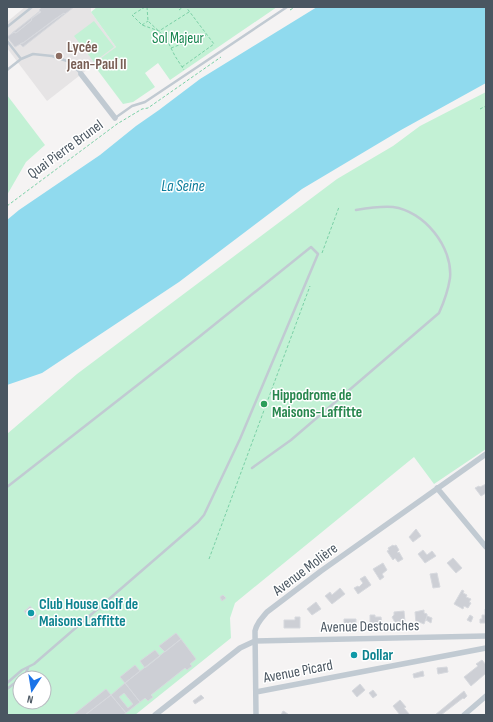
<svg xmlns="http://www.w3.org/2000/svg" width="493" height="722" font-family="'Sofia Sans Condensed',sans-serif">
  <rect width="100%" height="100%" fill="#f5f3f3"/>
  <path fill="#e6e4e5" d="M 25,7 L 91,7 L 91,12 L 116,47 L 47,101 L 7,48 L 7,22 Z"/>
  <path fill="#c3f1d5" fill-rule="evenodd" d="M 97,7 L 277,7 L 170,80 L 158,63 L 145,73 L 155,87 L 133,102 L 123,104 L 93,64 L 116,47 L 91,12 Z
    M 94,21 L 114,47 L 94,62 L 74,36 Z
    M 486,92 L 486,449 L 434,484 L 414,457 L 235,603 L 230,618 L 231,638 L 135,715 L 7,715 L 7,434 L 77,374 L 337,179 L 393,146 L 420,126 ZM 20,678 L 44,678 L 44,702 L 20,702 Z
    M 7,95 L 45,145 L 26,162 L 7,195 Z"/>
  <path fill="#90daee" d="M 317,7 L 486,7 L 486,83 L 401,130 L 302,189 L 179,282 L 42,373 L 7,385 L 7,220 L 19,210 L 100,155 L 136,126 L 159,110 L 200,79 Z"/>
  <path fill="#cdcfd5" stroke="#d7d9de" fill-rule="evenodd" d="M 42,7 L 74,7 L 65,14 L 64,13 L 55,19 L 23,43 L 22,43 L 15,47 L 7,37 L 14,32 L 16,33 L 32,20 L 31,19 L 41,12 L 39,10 Z
    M 40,11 L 31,19 L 32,20 L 16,33 L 14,32 L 12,33 Z
    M 64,13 L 65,14 L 23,47 L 20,44 L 22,43 L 23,43 Z
    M 486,484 L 486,493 L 481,496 L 475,488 L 479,486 L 480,487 Z
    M 416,529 L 421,536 L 413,542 L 409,537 Z
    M 393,545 L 394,546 L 396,545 L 399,550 L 397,552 L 398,553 L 399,552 L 403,559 L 398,562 L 395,558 L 393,560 L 387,551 L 389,550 L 388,548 Z
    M 423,550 L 427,555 L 432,551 L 436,556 L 425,563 L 418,554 Z
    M 453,558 L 462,568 L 456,573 L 447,563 Z
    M 383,563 L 387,570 L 382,574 L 384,577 L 380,580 L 373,569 Z
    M 437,573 L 440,587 L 433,588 L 430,574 Z
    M 365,576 L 371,585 L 358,594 L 354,588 L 358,586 L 359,587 L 363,583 L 360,579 Z
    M 340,588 L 345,594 L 332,604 L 325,596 L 330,592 L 332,595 Z
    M 462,590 L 464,591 L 463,593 L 467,595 L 466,597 L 471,599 L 469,602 L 471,603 L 468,608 L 464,606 L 463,609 L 454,604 Z
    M 223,595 L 226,598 L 222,601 L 220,597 Z
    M 316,602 L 321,609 L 312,615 L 307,609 Z
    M 30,606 L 37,616 L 33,619 L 26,610 Z
    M 485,609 L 486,609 L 486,623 L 480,623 L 480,619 L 482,619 L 482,615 L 485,615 Z
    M 26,610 L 33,619 L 32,620 L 24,611 Z
    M 424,610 L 424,613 L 427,614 L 427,616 L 424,624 L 419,622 L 416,623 L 415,612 Z
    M 404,611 L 405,622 L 401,623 L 397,626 L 392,617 L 394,615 L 394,612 Z
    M 370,615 L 375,615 L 375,617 L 381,617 L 382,625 L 370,626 Z
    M 470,615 L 473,617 L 471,622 L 467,620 Z
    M 427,616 L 432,618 L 431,623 L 426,620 Z
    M 295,617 L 300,617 L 300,628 L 284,628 L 284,620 L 295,620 Z
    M 344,619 L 356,619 L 356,626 L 344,626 Z
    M 176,633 L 181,639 L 165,652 L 159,646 Z
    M 181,639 L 196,659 L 190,664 L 192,666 L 187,670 L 185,668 L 151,695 L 153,697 L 148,701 L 145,698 L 140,702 L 125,683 Z
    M 155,650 L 160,656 L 145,668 L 140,661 Z
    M 482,660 L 486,665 L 486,676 L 485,674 L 471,686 L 464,677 L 478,666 L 476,664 Z
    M 135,665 L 140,671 L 125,683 L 120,677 Z
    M 447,667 L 448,672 L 438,674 L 437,668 Z
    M 423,671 L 424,676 L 414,678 L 413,674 Z
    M 125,683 L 140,702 L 126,713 L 111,695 ZM 124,693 L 133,704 L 128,708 L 119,697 Z
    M 360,684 L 365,690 L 357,697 L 352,691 Z
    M 106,689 L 111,695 L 85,715 L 73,715 Z
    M 373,690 L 377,695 L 373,698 L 369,693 Z
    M 464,691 L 467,696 L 464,699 L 463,698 L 441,715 L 435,715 Z
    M 111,695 L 126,713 L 123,715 L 85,715 Z
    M 201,695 L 204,698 L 195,704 L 193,701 Z
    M 400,700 L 406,707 L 404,708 L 410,715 L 400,715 L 393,706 Z
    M 283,711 L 285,712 L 289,715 L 281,715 Z"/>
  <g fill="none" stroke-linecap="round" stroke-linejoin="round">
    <path stroke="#7ad0a6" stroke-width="1" stroke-dasharray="3 2" stroke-linecap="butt" d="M 145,7 L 132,15 L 142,25 L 159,31 L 189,12
      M 147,7 L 148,21 L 166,38 L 175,56 L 184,70
      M 179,10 L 183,7
      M 290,10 L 295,7
      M 142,25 L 148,21
      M 171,48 L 206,35
      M 182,67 L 214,44 L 186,7
      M 480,109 L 486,106
      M 7,206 L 117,124 L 142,109 L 148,108 L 221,57
      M 322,253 L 339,207
      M 209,559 L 310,286"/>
    <path stroke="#c1cad2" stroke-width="2.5" d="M 7,27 L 32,7
      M 7,41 L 21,59
      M 7,70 L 21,59 L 33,54 L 52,56 L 70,62 L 81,74
      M 115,118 L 132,106 L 145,102 L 287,7
      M 252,468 L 291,440 L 439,313 C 444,302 448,291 450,278 C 453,247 424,211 393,207 C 381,206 368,208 356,210
      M 7,487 L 199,337 L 311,247 L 318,254 L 240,439 L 204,515 L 198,522 L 34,664 L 22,670 L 7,683
      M 21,678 L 25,675 L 28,668
      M 7,689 L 20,679"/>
    <path stroke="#c1cad2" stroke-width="5.5" d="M 81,74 L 115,118
      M 437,488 L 486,547
      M 256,692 L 486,648
      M 155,715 L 240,648 L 255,641 L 486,636
      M 256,715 L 255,631 C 257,622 262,618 267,612 L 321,571 L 486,454
      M 464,715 L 486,696"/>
  </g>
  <circle fill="#8d6e63" stroke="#fff" stroke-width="1.5" cx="59" cy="56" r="4"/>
  <circle fill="#2e9e5b" stroke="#fff" stroke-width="1.5" cx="264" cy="404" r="4"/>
  <g fill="#0f9aa8" stroke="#fff" stroke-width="1.5">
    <circle cx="31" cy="613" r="4"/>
    <circle cx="354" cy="655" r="4"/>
  </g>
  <g text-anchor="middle" stroke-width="3" stroke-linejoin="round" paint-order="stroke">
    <g font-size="15" fill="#17864f" stroke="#fff">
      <text x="178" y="43">Sol Majeur</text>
    </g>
    <g font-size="15" font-weight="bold" fill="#785e54" stroke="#fff" text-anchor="start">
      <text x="67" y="52">Lycée<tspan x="67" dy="17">Jean-Paul II</tspan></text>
    </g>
    <g font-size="15" fill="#4a5661" stroke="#fff">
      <text transform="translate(65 149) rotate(-36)" y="5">Quai Pierre Brunel</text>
      <text transform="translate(305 569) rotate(-37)" y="5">Avenue Molière</text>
      <text transform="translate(370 626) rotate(-1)" y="5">Avenue Destouches</text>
      <text transform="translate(298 671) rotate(-11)" y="5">Avenue Picard</text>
    </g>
    <g font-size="15" font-weight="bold" fill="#27864d" stroke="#fff" text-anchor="start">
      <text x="272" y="400">Hippodrome de<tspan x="272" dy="17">Maisons-Laffitte</tspan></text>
    </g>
    <g font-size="15" font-weight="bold" fill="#0d838f" stroke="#fff" text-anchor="start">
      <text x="39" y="609">Club House Golf de<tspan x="39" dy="17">Maisons Laffitte</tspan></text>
      <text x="362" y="660">Dollar</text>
    </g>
    <g font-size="16" font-style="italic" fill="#0c7c9b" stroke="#fff">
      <text x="183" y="191">La Seine</text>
    </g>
  </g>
  <rect width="493" height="722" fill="none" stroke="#4a5661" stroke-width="16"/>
  <g transform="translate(32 690) rotate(192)"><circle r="19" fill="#ffffff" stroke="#b7bbc0"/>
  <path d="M0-3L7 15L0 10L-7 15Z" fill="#1a73e8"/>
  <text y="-6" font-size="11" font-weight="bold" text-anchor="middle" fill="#4a5661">N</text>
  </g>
</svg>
